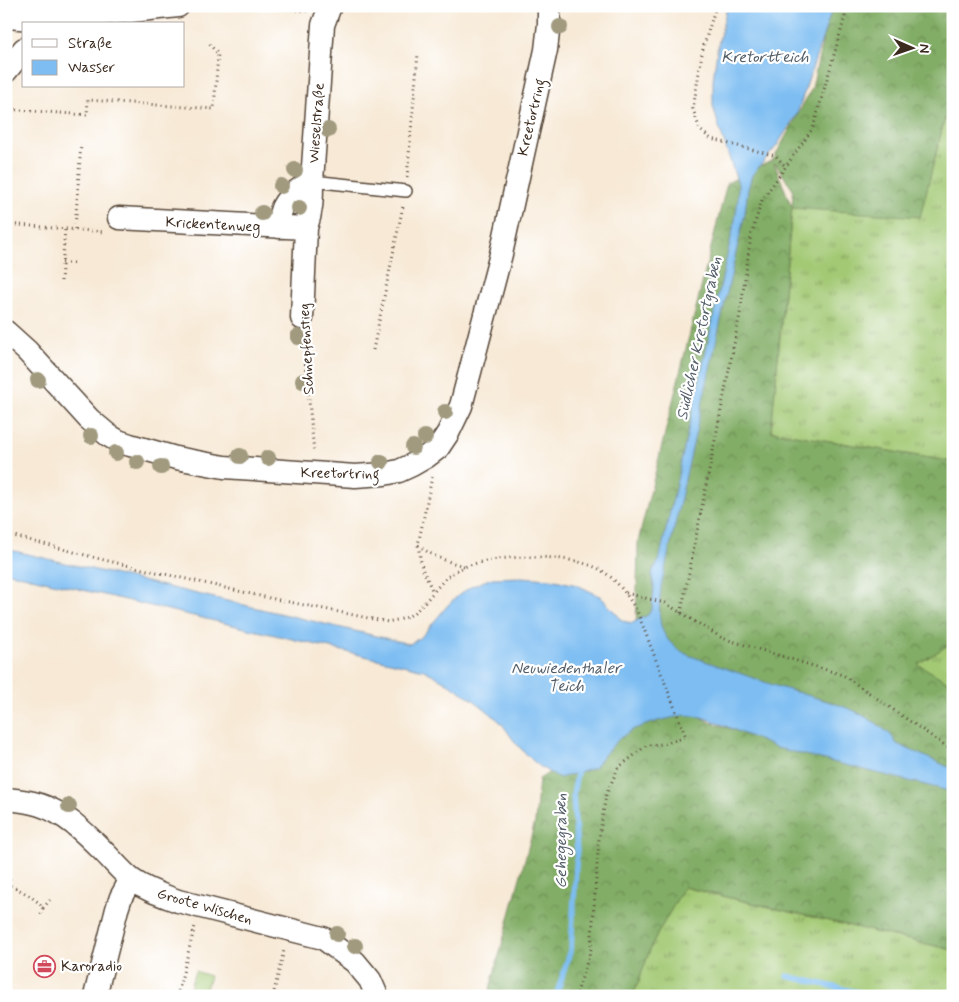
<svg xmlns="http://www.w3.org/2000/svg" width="959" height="1002" font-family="Mynerve,sans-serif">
  <defs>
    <pattern id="grass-tufts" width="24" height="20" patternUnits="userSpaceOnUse" patternTransform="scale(1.25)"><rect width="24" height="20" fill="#a3c974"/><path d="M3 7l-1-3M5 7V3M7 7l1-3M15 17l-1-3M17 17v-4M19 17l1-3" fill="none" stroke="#86a35f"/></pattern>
    <pattern id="forest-crowns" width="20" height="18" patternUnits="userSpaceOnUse" patternTransform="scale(1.25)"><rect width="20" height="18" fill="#82ad66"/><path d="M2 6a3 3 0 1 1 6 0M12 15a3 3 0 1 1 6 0" fill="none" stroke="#6c8d53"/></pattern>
  </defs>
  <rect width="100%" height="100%" fill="#fff"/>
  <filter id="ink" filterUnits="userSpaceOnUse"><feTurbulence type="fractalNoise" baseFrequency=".02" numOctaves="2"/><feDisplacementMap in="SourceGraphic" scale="10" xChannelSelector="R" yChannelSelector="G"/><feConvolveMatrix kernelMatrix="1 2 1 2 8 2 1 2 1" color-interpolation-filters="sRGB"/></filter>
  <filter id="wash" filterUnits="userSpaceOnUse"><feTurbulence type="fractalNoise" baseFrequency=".0096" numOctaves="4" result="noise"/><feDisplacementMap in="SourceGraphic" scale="20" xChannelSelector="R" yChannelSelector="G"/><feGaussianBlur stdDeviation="1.12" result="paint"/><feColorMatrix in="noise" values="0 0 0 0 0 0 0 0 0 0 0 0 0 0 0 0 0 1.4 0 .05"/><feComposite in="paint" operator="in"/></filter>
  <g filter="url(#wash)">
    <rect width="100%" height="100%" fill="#f7e9d5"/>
    <path fill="url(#grass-tufts)" stroke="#6f7a49" d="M 953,86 L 953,462 L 771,431 L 792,208 L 920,216 Z
      M 953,642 L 953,685 L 917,664 Z
      M 683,887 L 953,950 L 953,996 L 633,996 L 653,942 Z"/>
    <path fill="url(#forest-crowns)" stroke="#5e6c42" fill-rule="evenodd" d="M 830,6 L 953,6 L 953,86 L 920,217 L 792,208 L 771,431 L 953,462 L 953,642 L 918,664 L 953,685 L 953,950 L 684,887 L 653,942 L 633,996 L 488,996 L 535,822 L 539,779 L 667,700 L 712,723 L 873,772 L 636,634 L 638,542 L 727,183 L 773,160 L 812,88 ZM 775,163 L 793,190 L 792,207 L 774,163 Z"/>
    <path fill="#a3c974" stroke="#6f7a49" d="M 195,971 L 210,976 L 204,996 L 189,991 Z"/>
    <path fill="#7dbdf2" stroke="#5c7488" d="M 727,6 L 833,6 L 797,114 L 776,147 L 752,175 L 748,189 L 745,213 L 661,587 C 658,618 656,639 688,655 L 776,686 L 834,703 L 855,711 L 876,723 L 891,735 L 897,744 L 953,769 L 953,792 L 777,748 L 716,722 L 701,717 L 685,715 L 658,721 L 634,729 L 620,738 L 602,757 L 594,768 L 560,778 C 539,768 530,759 515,742 C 509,735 505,726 498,720 C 476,700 451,684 424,670 L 6,572 L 6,549 L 410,644 L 422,636 L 448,605 L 460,594 L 472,586 L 492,578 L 521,577 L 551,579 L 577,585 L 600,596 L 623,621 L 632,623 L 648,615 L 652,608 L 654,587 L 652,576 L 653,570 L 659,561 L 735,220 L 738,200 L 738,184 L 719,127 L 713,106 L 713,80 L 717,50 Z"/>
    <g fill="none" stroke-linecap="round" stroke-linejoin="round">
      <path stroke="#7dbdf2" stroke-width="5.5" d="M 787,976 L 874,996
        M 556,996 L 571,949 L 577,850 L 573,795 L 577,773 L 579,767"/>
    </g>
  </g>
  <g filter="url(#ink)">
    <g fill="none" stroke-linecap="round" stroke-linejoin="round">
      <defs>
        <path id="service" d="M 312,181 L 406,191"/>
        <path id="minor" d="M 6,17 L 47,20 L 178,6
          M 6,71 L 24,49
          M 119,218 L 306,228
          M 279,227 C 279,222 279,216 281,211 C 285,197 300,189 312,181 L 323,25 L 330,6
          M 302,318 L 306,228 C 312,211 312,199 312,181
          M 6,332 L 27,351 L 89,419 L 108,435 L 118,441 L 130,445 L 176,458 L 224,467 L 327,474 L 355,476 L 384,474 L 399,471 L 412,465 L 426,457 L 438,448 L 448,433 L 461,406 L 501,254 L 546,50 L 549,24 L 549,6
          M 6,799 C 18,800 29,801 40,805 C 66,813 87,835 105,853 C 114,862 122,872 132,880 C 146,890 162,895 178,901 L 323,938 L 355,962 L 370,980 L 377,996
          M 95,996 L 117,909 L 121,897 L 131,879"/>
      </defs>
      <use href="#service" stroke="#574739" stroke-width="14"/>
      <use href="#minor" stroke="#574739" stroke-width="25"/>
      <path stroke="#574739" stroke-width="3" stroke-dasharray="1 4" stroke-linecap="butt" d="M 251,6 L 308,11
        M 716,6 L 703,48 L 693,109 L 700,130 L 711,139 L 776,156 L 785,166
        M 6,109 L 87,115 L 88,100 L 214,109 L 218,54 L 209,44
        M 407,177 L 418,54
        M 6,224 L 104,232
        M 75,229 L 81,144
        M 62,263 L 75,263
        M 61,281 L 65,229
        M 303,339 L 314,452
        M 373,350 L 403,206
        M 432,477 L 418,545 L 422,568 L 433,592
        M 6,534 L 104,560 L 260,596 L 388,622 C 394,620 401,620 407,617 C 425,608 436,584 454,572 C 485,553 566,552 599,569 C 617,579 627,595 637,611 L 686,737 L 663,744 L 647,745 L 618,768 L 606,795 L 599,838 L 591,949 L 576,996
        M 418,545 C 433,557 446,561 464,566
        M 626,593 L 665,603 L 722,638 L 843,675 L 953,751
        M 681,613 L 740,314 L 751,236 L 762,200 L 813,128 L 848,6
        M 6,884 C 19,889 35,897 43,908 L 40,916
        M 9,885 L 10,877
        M 43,908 L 50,900
        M 177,996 L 195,926
        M 273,996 L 284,950"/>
      <use href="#service" stroke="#fff" stroke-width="11"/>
      <use href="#minor" stroke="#fff" stroke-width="22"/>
    </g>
    <g fill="#a19a7f">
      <circle cx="560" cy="27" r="8"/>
      <circle cx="328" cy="130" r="8"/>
      <circle cx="295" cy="170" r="8"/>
      <circle cx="281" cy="186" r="8"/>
      <circle cx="299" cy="208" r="8"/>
      <circle cx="262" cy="213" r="8"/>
      <circle cx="298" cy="337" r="8"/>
      <circle cx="38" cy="380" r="8"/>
      <circle cx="303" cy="381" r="8"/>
      <circle cx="445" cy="412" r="8"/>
      <circle cx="91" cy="436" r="8"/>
      <circle cx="425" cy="437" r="8"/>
      <circle cx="413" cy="447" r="8"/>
      <circle cx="116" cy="453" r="8"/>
      <circle cx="240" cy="456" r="8"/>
      <circle cx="268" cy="458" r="8"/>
      <circle cx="137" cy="462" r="8"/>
      <circle cx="381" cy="462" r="8"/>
      <circle cx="161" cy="467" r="8"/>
      <circle cx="69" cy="806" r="8"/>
      <circle cx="337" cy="934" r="8"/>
      <circle cx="355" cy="946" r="8"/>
    </g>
  </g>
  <defs>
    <symbol id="office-ring" viewBox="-11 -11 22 22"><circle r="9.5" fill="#fff" stroke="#d1495b" stroke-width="1.5"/><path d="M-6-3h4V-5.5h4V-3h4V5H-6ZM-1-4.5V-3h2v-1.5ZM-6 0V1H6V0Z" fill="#d1495b"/></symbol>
  </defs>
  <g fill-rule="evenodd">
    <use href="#office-ring" x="32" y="954" width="25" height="25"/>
  </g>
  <g text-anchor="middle" stroke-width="4.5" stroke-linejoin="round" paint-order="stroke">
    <g font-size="15" fill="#3b2a1e" stroke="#fff">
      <text transform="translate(531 117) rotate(-77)" y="5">Kreetortring</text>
      <text transform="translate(316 123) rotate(-86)" y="5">Wieselstraße</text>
      <text transform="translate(213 224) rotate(3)" y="5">Krickentenweg</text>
      <text transform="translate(306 349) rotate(-93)" y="5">Schnepfenstieg</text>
      <text transform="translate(340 473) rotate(1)" y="5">Kreetortring</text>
      <text transform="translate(205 906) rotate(16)" y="5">Groote Wischen</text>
    </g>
    <g font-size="15" fill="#3b2a1e" stroke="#fff" text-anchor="start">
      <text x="61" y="971">Karoradio</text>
    </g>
    <g font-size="16" font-style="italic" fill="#525d68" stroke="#fff">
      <text x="765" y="62">Kretortteich</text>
      <text transform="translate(698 338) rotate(-78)" y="6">Südlicher Kretortgraben</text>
      <text x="566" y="673">Neuwiedenthaler<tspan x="566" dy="18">Teich</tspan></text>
      <text transform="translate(560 841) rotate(-90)" y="6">Gehegegraben</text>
    </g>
  </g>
  <rect width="959" height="1002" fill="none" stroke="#fff" stroke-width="25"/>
  <rect x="22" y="22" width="162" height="65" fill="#ffffff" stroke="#b1aaa5"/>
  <rect x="32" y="39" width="25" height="8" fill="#ffffff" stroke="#b1aaa5"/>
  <text x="68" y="48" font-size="15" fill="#3b2a1e">Straße</text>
  <rect x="32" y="60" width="25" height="15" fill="#7dbdf2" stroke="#b1aaa5"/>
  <text x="68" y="72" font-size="15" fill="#3b2a1e">Wasser</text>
  <g transform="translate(912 48) rotate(92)" stroke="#ffffff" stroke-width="4" paint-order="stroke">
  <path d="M0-4L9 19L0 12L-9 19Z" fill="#3b2a1e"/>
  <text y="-8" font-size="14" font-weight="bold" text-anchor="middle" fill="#3b2a1e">N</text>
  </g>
</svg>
